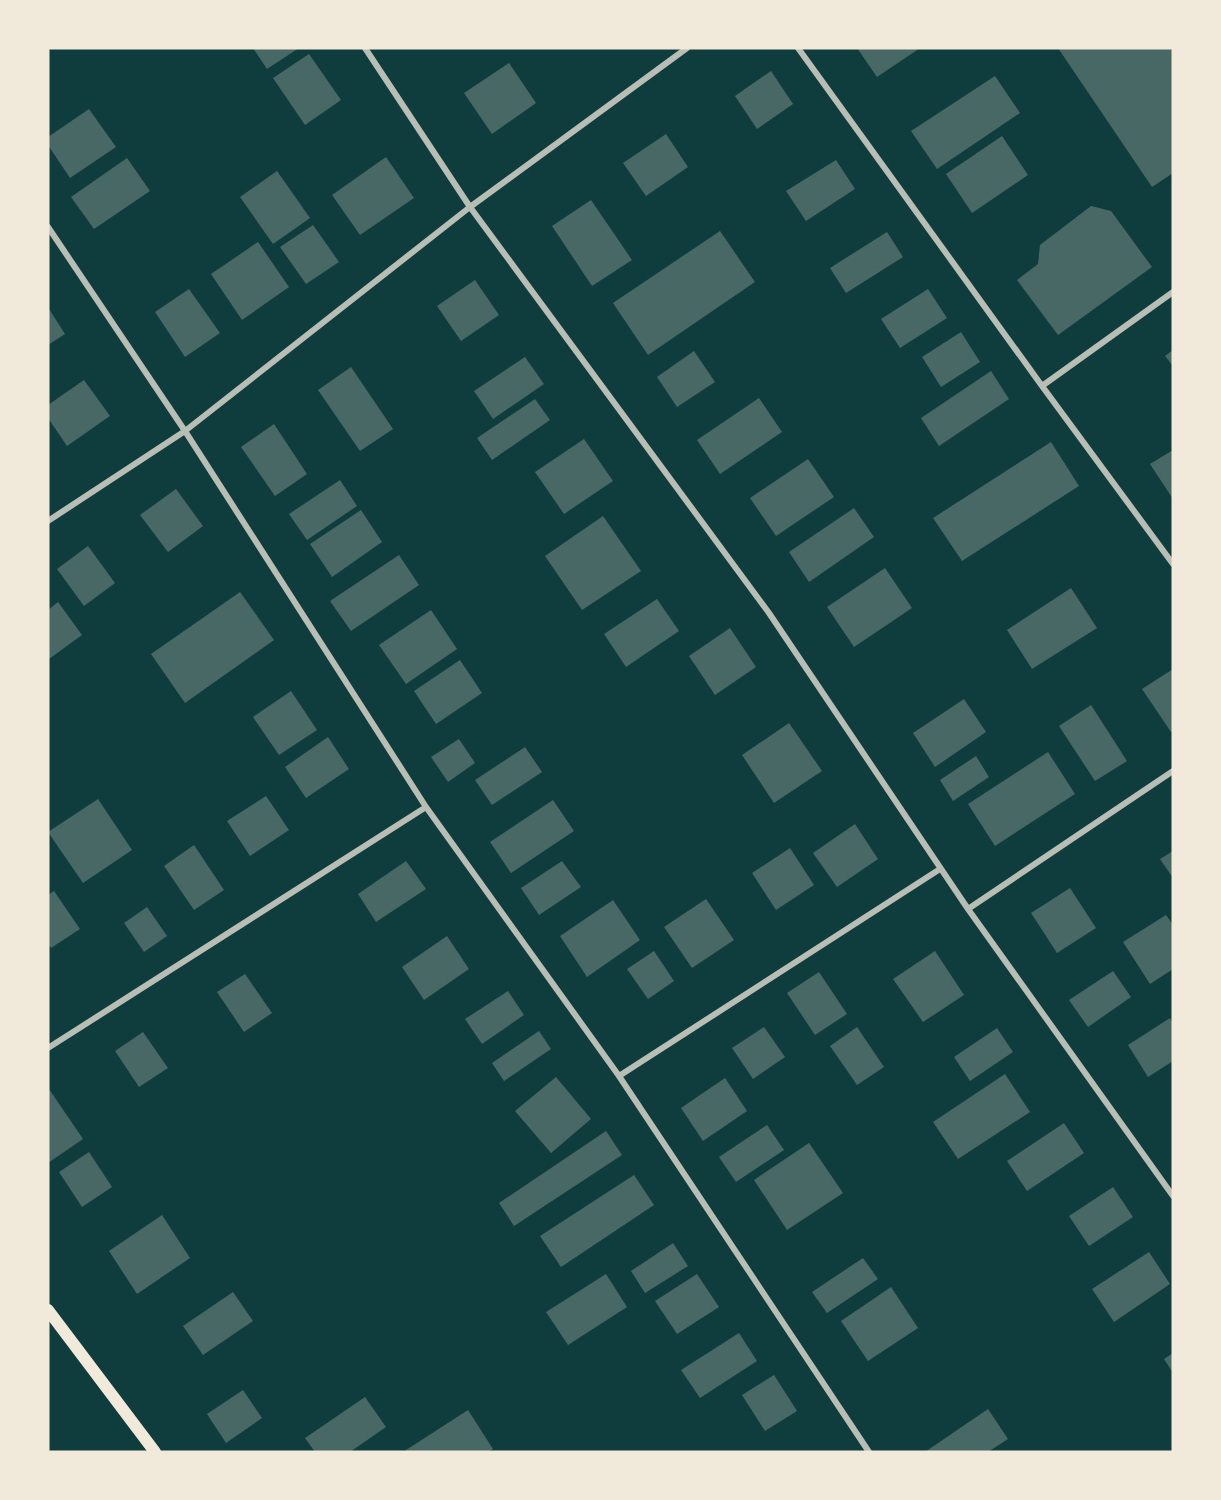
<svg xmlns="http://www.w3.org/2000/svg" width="1221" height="1500" font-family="Manrope,sans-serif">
  <rect width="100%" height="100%" fill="#0f3d3e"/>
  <path fill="#486865" d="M 253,48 L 299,48 L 267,69 Z
    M 857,48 L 920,48 L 877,77 Z
    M 1058,48 L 1173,48 L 1173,173 L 1152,187 Z
    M 309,54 L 341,100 L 305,125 L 273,78 Z
    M 509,63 L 536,103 L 492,134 L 464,93 Z
    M 771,71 L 793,104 L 757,129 L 735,96 Z
    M 995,76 L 1020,113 L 937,169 L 911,131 Z
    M 89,109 L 116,147 L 70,178 L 48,145 L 48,137 Z
    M 666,134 L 688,167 L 646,196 L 623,163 Z
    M 1002,136 L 1028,175 L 972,213 L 946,174 Z
    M 386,157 L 414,198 L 360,235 L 332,195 Z
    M 127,158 L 150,191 L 94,229 L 71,197 Z
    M 836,160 L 855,189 L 806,221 L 786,191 Z
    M 277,171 L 310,218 L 273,244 L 240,197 Z
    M 591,200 L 632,260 L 592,286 L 552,226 Z
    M 1091,206 L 1111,211 L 1152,267 L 1058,335 L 1017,280 L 1038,264 L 1040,245 Z
    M 313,225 L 339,262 L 306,284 L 280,247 Z
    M 720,231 L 755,282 L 648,355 L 613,303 Z
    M 887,232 L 903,257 L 846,293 L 830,268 Z
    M 258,242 L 289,287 L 242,320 L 211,274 Z
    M 475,280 L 499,315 L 461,341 L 437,306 Z
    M 189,289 L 220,333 L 185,357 L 155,312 Z
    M 928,289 L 947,318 L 900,348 L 881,319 Z
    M 49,309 L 65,334 L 48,345 L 48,310 Z
    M 961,332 L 980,362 L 941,387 L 922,357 Z
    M 1173,350 L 1173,366 L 1165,356 Z
    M 694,351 L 715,382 L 677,407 L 657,377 Z
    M 525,357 L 544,384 L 493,419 L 474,391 Z
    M 351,367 L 393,429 L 360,451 L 318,390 Z
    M 991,371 L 1009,399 L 939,446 L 921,418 Z
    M 84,380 L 110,416 L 67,446 L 48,418 L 48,405 Z
    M 759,398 L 782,432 L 720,474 L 697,440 Z
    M 535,399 L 550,420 L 492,460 L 477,438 Z
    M 274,424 L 307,474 L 275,496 L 241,447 Z
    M 584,439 L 613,481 L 564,514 L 535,472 Z
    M 1051,442 L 1079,486 L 962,561 L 933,518 Z
    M 1173,450 L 1173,499 L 1150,464 Z
    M 808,459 L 834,497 L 776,536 L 750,498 Z
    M 340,480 L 357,506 L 307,540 L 289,514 Z
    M 176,489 L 203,526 L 168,552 L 140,515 Z
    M 854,508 L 874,537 L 809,582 L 789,552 Z
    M 361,510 L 382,542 L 332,577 L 310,544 Z
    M 603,516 L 641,571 L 582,610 L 545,556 Z
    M 88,546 L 115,583 L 84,606 L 57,569 Z
    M 399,555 L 419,585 L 351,631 L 330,601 Z
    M 885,568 L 912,608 L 854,647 L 827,607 Z
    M 1071,588 L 1097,628 L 1032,669 L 1007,630 Z
    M 240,592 L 274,640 L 185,703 L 151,654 Z
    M 657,599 L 679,631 L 626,667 L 604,634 Z
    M 58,602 L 82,635 L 49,659 L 48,610 Z
    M 431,610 L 457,649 L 406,684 L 379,645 Z
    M 730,628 L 756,667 L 715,695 L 689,656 Z
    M 460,660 L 482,693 L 436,724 L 414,691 Z
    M 1173,669 L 1173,731 L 1171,732 L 1142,689 Z
    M 291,691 L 317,730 L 279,755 L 253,717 Z
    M 964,699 L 986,732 L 935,767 L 913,733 Z
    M 1091,705 L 1127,761 L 1095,781 L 1059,726 Z
    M 789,723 L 822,771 L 774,803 L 742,755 Z
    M 328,737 L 349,769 L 306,798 L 285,767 Z
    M 459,739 L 475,763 L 448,782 L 431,757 Z
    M 525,747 L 542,772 L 492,805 L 475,780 Z
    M 1048,752 L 1075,794 L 995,846 L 968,804 Z
    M 976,756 L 989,777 L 953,801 L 940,780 Z
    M 266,796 L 289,830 L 250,856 L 227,821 Z
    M 98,799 L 132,850 L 83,883 L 48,832 Z
    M 553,800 L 574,831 L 511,873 L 490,842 Z
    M 855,824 L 878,859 L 837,887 L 813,853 Z
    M 194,845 L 224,890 L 194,910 L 164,866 Z
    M 790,848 L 814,885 L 776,910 L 752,873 Z
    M 1173,851 L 1173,878 L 1160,859 Z
    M 406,861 L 426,889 L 376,922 L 358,894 Z
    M 562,861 L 581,887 L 539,915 L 521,888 Z
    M 1070,888 L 1096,928 L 1057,953 L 1031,913 Z
    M 54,891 L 80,929 L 51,948 L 48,943 L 48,895 Z
    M 706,899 L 734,940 L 692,968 L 664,927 Z
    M 613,900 L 640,940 L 587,977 L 560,936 Z
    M 147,907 L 167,936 L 144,952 L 124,923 Z
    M 1166,915 L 1173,925 L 1173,969 L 1150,984 L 1123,942 Z
    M 447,936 L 469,969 L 424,1000 L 402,967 Z
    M 654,951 L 674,981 L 648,999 L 627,969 Z
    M 935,951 L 964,995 L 923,1022 L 893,979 Z
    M 1113,971 L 1131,997 L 1088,1027 L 1069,1000 Z
    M 819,972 L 847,1014 L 815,1035 L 787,993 Z
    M 245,974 L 272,1013 L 244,1032 L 217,992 Z
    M 508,991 L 524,1015 L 482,1044 L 465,1019 Z
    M 1170,1018 L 1173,1023 L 1173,1061 L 1148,1077 L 1128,1045 Z
    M 764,1027 L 785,1057 L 753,1079 L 732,1048 Z
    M 857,1027 L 884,1067 L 857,1085 L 830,1046 Z
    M 997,1028 L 1013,1052 L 970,1081 L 954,1057 Z
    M 539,1031 L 551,1049 L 504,1081 L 492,1063 Z
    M 143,1032 L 168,1068 L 139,1087 L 115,1051 Z
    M 1005,1074 L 1030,1112 L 958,1159 L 933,1122 Z
    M 556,1077 L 591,1119 L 551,1153 L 515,1111 Z
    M 725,1078 L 747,1111 L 703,1141 L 681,1108 Z
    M 49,1089 L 83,1139 L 48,1163 L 48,1090 Z
    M 1064,1123 L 1084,1153 L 1027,1191 L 1007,1161 Z
    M 767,1125 L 784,1150 L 736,1182 L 719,1157 Z
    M 606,1131 L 622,1155 L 514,1226 L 499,1203 Z
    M 809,1143 L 843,1193 L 787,1230 L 754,1180 Z
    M 89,1152 L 112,1187 L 82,1207 L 59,1172 Z
    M 634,1175 L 654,1205 L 561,1267 L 540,1236 Z
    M 1113,1187 L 1133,1217 L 1089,1246 L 1069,1216 Z
    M 162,1215 L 190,1258 L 137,1294 L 109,1251 Z
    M 673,1243 L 688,1266 L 645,1293 L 631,1271 Z
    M 1149,1252 L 1170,1284 L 1114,1322 L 1092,1289 Z
    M 863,1258 L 878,1279 L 827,1313 L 812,1292 Z
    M 606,1274 L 627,1307 L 568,1345 L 546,1312 Z
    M 697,1274 L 719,1307 L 677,1334 L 655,1301 Z
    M 891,1287 L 918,1328 L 868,1361 L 841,1321 Z
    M 233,1292 L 253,1321 L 203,1355 L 183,1326 Z
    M 739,1333 L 757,1361 L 700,1398 L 681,1370 Z
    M 1173,1353 L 1173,1373 L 1164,1359 Z
    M 774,1375 L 797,1411 L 765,1431 L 742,1395 Z
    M 243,1390 L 262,1418 L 226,1443 L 207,1414 Z
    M 365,1397 L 386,1427 L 350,1452 L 315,1452 L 305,1438 Z
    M 988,1409 L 1008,1439 L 988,1452 L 925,1452 Z
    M 468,1410 L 493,1449 L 488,1452 L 403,1452 Z"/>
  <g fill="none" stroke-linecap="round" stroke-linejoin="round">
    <path stroke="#b8beb3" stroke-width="6" d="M 365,48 L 470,207 L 769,613 L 968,909 L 1173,1196
      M 798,48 L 1042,386 L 1173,564
      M 48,227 L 185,431 L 426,807 L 619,1076 L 869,1452
      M 1042,386 L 1173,292
      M 48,521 L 185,431 L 470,207 L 687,48
      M 968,909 L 1173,771
      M 48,1048 L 426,807
      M 619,1076 L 940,869"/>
    <path stroke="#f1e9da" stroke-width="12" d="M 48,1310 L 155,1452"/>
  </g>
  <rect width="1221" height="1500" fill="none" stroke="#f1e9da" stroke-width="99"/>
</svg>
